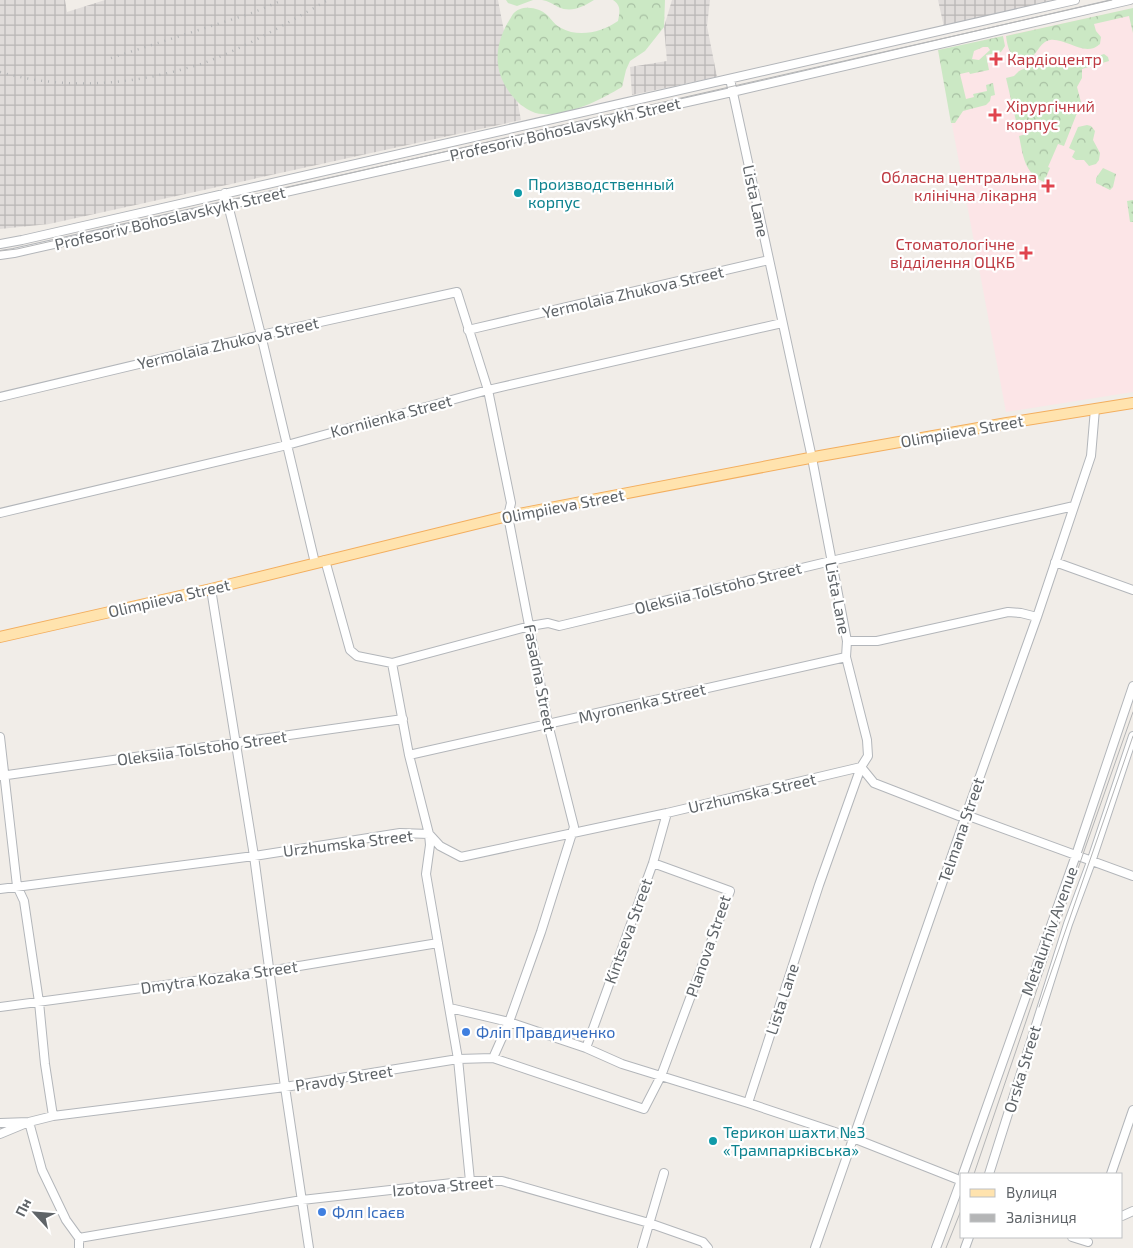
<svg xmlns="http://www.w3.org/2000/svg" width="1133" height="1248" font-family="'Exo 2',sans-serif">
  <defs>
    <pattern id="industrial-grid" width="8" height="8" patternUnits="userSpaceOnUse" patternTransform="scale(1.25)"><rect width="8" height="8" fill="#e0dcda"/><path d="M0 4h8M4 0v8" fill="none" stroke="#b9b6b5"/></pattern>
    <pattern id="forest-crowns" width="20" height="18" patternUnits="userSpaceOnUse" patternTransform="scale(1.25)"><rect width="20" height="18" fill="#cbe8c4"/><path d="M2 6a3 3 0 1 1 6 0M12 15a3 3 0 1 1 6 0" fill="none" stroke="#a8c0a3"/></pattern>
    <pattern id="park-dots" width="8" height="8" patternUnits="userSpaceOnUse" patternTransform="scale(1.25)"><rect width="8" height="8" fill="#cbe8c4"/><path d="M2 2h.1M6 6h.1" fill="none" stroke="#a8c0a3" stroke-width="1.8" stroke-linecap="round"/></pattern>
  </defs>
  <rect width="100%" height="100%" fill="#f1ede8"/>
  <path fill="url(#industrial-grid)" d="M 0,0 L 65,0 L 67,12 L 105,0 L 498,0 L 521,120 L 49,224 L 0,229 Z
    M 672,0 L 710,0 L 707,26 L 717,77 L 632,95 L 630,67 L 667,61 L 664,27 Z
    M 938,0 L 1060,0 L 944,27 Z"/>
  <path fill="#fce5e7" d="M 1133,8 L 1133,392 L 1006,412 L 938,50 Z"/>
  <path fill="url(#forest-crowns)" fill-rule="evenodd" d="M 506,0 L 533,0 L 517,6 L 508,3 Z
    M 542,0 L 594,0 C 583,7 571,13 558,7 C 553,4 548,1 542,0 Z
    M 613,0 L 665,0 L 664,27 L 645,51 L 630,61 L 626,70 L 622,87 C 600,100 569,116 543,114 C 532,114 521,106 514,98 C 494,75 493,50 507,24 C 509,21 511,17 513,14 C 521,4 539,7 547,15 C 552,20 555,25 561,28 C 579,38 602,32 618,21 C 620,12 621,5 613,0 Z
    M 1133,8 L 1133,33 L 1129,16 L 1094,24 L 1096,31 L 1101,37 L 1100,44 C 1085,58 1067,38 1050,40 C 1039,42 1037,56 1027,61 C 1011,57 1008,52 1006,36 Z
    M 1003,36 L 1005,46 L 1001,52 L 986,55 L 989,70 L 970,74 L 969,72 L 960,74 L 966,99 L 974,97 L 973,94 L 987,91 L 986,85 L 993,83 L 995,95 L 991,96 L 990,101 L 986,105 L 963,111 L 955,123 L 951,123 L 938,50 ZM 983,47 L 988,47 L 990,50 L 979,60 L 972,59 L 974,51 Z
    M 1104,54 L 1108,57 L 1109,61 L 1082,69 L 1082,78 L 1077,87 L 1083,110 L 1077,113 L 1064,146 L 1058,144 L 1048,167 L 1050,168 L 1044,182 C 1024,173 1023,155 1019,136 L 1026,134 L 1023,120 L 1016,121 L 1006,78 L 1014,76 L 1019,71 L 1032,65 L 1037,64 L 1045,66 L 1062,61 L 1091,60 L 1098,56 Z
    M 1087,125 L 1091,126 L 1095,131 L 1093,140 L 1100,153 L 1099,160 L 1096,164 L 1089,166 L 1084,160 L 1076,160 L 1072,157 L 1075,151 L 1069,148 L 1078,127 Z
    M 1103,168 L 1116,174 L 1113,187 L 1110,190 L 1096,183 L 1096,178 Z"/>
  <path fill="url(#park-dots)" d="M 1133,200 L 1133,222 L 1130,222 L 1127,201 Z"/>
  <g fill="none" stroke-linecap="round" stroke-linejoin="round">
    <defs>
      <path id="minor" d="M 730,79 L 812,458 L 847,641 L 846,657 L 867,740 L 868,756 L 861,767 L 819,885 L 748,1103
        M 225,193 L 261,335 L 315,563
        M 0,244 L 22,240 L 1075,0
        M 0,255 L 14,253 L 732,92 L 1130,0
        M 468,330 L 769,260
        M 0,397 L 261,335 L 457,292 L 488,390 L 511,503 L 508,516 L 548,724 L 574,827 L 541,932 L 509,1022 L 493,1058
        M 0,513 L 287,445 L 488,390 L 782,323
        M 325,560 L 350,650 L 357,656 L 392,663 L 530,626 L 548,623 L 559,626 L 831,561 L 1074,506
        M 1055,562 L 1133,590
        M 211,589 L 254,856 L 285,1087 L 309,1248
        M 847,641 L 877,641 L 1008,612 L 1021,613 L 1037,617
        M 392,663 L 409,755 L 429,834 L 430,845 L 426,874 L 458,1059 L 470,1181
        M 0,737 L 17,886 L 24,901 L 39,1002 L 45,1064 L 53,1116
        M 409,755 L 846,657
        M 0,776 L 403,719
        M 0,889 L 254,856 L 400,833 L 429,834 L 440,846 L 461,857 L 667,813 L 861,767 L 874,783 L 959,816 L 966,815 L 1133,876
        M 0,1007 L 269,971 L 438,943
        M 450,1008 L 509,1022 L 586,1048 L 622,1064 L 748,1103 L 853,1138 L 962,1181
        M 586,1048 L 653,863 L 667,813
        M 0,1123 L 29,1122 L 53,1116 L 285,1087 L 458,1059 L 493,1058 L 644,1109 L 661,1076 L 730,891 L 653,863
        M 0,1134 L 29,1122 L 42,1170 L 66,1220 L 79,1238 L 79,1248
        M 963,1174 L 1076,855 L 1133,686
        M 989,1174 L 1068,924 L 1091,862 L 1133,736
        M 1111,1174 L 1133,1110
        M 1122,1216 L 1133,1211
        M 1072,1237 L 1088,1242
        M 79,1238 L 302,1200 L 470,1181 L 502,1181 L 649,1223 L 703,1242 L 708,1248
        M 642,1248 L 664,1173
        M 815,1248 L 966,815 L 1037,617 L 1091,456 L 1095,409
        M 936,1248 L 962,1178
        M 965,1248 L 969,1237"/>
      <path id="major" d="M 0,637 L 211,589 L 508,516 L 820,456 L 1007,423 L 1133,403"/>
    </defs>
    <use href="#minor" stroke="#b3b6ba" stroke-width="10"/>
    <use href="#major" stroke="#f3ae5e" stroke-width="12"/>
    <use href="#minor" stroke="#fff" stroke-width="8"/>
    <use href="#major" stroke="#ffe3ae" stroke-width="10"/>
    <path stroke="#b4b5b6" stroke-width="1" d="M 0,251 L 17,249 L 1112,0
      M 1039,1007 L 1133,736
      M 974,1174 L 1082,857 L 1133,712
      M 946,1248 L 962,1208"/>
    <path stroke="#b4b5b6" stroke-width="2.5" stroke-dasharray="1 6" stroke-linecap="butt" d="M 111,58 L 252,13 L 283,0
      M 0,72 C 59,89 121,86 180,70 C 190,67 200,65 209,61 C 250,45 289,22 328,0"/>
  </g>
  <g fill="#e0444e" stroke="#fff" stroke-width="2">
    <path d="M993.5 51.5h5v5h5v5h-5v5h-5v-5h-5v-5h5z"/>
    <path d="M992.5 107.5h5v5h5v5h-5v5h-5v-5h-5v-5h5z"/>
    <path d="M1045.5 178.5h5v5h5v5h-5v5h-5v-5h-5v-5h5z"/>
    <path d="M1023.5 245.5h5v5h5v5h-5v5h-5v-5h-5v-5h5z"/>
  </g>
  <g fill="#0f9aa8" stroke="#fff" stroke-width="2">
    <circle cx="518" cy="193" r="5"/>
    <circle cx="713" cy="1141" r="5"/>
  </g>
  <g fill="#3f7fe0" stroke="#fff" stroke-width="2">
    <circle cx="466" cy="1032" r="5"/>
    <circle cx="322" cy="1212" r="5"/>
  </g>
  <g text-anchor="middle" stroke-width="4.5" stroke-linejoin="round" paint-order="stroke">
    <g font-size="16" fill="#be3a42" stroke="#fff" text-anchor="start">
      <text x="1007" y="65">Кардіоцентр</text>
      <text x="1006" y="112">Хірургічний<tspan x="1006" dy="18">корпус</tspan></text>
      <text x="1037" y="183" text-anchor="end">Обласна центральна<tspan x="1037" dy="18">клінічна лікарня</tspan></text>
      <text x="1015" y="250" text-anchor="end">Стоматологічне<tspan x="1015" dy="18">відділення ОЦКБ</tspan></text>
    </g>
    <g font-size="16" fill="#5f6468" stroke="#fff">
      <text transform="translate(565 129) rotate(-13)" y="6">Profesoriv Bohoslavskykh Street</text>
      <text transform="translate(756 201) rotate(78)" y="6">Lista Lane</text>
      <text transform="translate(170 218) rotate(-13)" y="6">Profesoriv Bohoslavskykh Street</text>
      <text transform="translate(633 292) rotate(-13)" y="6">Yermolaia Zhukova Street</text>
      <text transform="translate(228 343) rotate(-13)" y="6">Yermolaia Zhukova Street</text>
      <text transform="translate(391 416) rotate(-15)" y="6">Korniienka Street</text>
      <text transform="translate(962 431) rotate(-10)" y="6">Olimpiieva Street</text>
      <text transform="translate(563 506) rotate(-11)" y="6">Olimpiieva Street</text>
      <text transform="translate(718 588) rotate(-14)" y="6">Oleksiia Tolstoho Street</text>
      <text transform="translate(169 598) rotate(-13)" y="6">Olimpiieva Street</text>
      <text transform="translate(838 598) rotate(79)" y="6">Lista Lane</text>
      <text transform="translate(540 678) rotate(79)" y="6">Fasadna Street</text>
      <text transform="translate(642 703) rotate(-13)" y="6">Myronenka Street</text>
      <text transform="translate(202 748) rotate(-8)" y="6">Oleksiia Tolstoho Street</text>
      <text transform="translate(752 793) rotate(-13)" y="6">Urzhumska Street</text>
      <text transform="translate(961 830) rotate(-71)" y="6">Telmana Street</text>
      <text transform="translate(348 843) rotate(-7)" y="6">Urzhumska Street</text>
      <text transform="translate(628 931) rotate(-70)" y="6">Kintseva Street</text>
      <text transform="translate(1049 931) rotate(-70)" y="6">Metalurhiv Avenue</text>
      <text transform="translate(708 946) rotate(-71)" y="6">Planova Street</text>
      <text transform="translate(219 977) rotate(-8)" y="6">Dmytra Kozaka Street</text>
      <text transform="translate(782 999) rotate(-72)" y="6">Lista Lane</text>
      <text transform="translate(1022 1069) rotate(-73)" y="6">Orska Street</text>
      <text transform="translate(344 1078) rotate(-9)" y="6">Pravdy Street</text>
      <text transform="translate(443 1186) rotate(-5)" y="6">Izotova Street</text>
    </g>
    <g font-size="16" fill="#0d838f" stroke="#fff" text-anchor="start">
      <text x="528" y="190">Производственный<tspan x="528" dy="18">корпус</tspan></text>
      <text x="723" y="1138">Терикон шахти №3<tspan x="723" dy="18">«Трампарківська»</tspan></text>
    </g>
    <g font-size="16" fill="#366cbe" stroke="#fff" text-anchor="start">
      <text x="476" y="1038">Фліп Правдиченко</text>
      <text x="332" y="1218">Флп Ісаєв</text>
    </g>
  </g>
  <rect x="960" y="1173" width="162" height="65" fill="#ffffff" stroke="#bfc1c3"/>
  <rect x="970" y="1189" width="25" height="8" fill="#ffe3ae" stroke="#bfc1c3"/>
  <text x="1006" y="1198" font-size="15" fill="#5f6468">Вулиця</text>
  <rect x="970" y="1214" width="25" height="8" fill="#b4b5b6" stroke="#bfc1c3"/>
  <text x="1006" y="1223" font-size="15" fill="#5f6468">Залізниця</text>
  <g transform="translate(35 1213) rotate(296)" stroke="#ffffff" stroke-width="4" paint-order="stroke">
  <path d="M0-4L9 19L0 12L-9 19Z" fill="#5f6468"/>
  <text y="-8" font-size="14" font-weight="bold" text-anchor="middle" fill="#5f6468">Пн</text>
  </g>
</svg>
